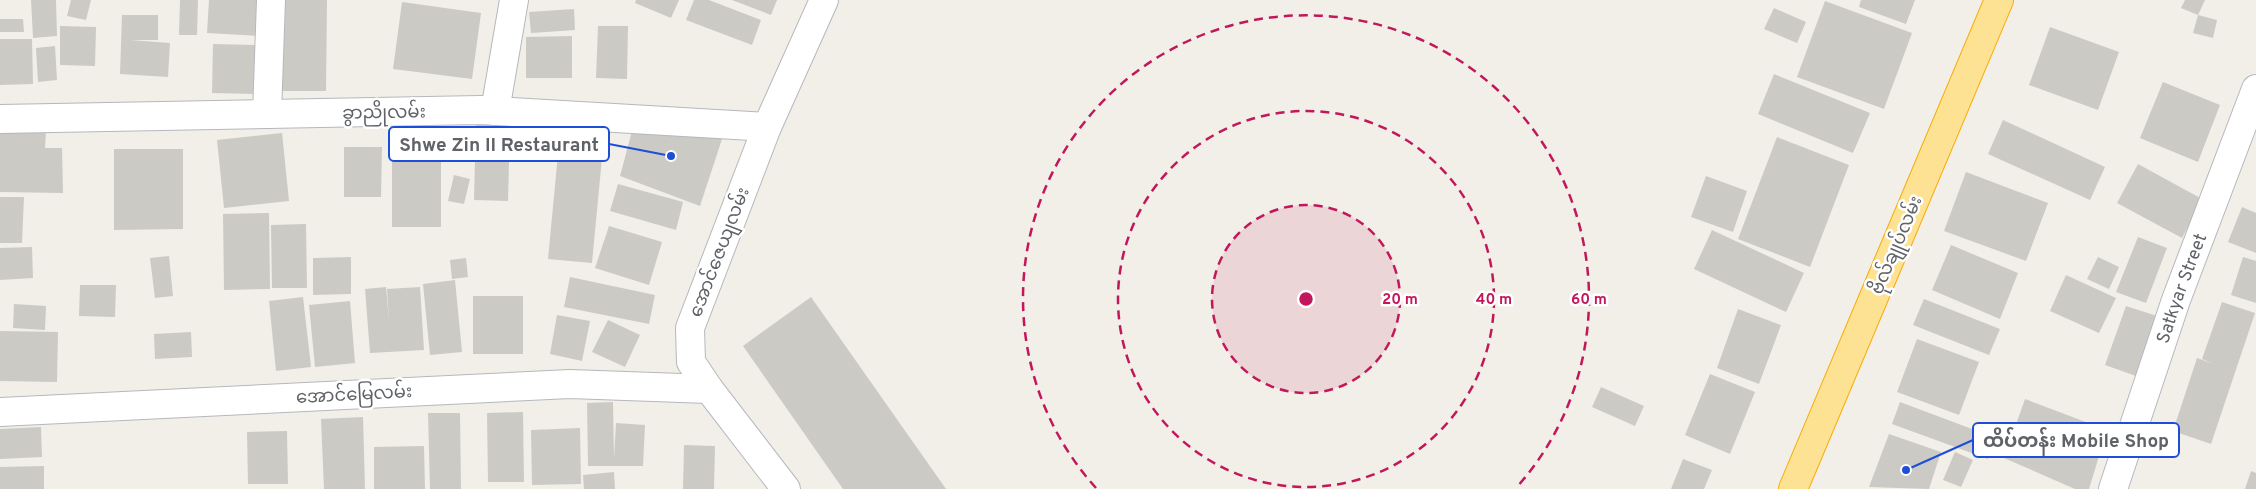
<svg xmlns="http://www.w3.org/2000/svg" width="2256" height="489" font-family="Overpass,'Noto Sans Myanmar',sans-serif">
  <rect width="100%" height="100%" fill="#f1efe8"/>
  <path fill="#cccac5" d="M 31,0 L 56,0 L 57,36 L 33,38 Z
    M 71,0 L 91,0 L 86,20 L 67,16 Z
    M 180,0 L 198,0 L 197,35 L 179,35 Z
    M 209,0 L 265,0 L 263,36 L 207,33 Z
    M 272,0 L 327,0 L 326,91 L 272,91 Z
    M 636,0 L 679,0 L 671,18 L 635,3 Z
    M 694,0 L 709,0 L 761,20 L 752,45 L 686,20 Z
    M 732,0 L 777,0 L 771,15 Z
    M 1861,0 L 1915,0 L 1906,24 L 1859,7 Z
    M 2185,0 L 2205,0 L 2198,15 L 2181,8 Z
    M 1825,1 L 1912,33 L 1884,109 L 1797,77 Z
    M 402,2 L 481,13 L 472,79 L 393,69 Z
    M 1774,8 L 1806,22 L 1797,43 L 1764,29 Z
    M 574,9 L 575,30 L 531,33 L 529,12 Z
    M 122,15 L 158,15 L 158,40 L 130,40 L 170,43 L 168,77 L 120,74 Z
    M 2198,15 L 2217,20 L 2213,38 L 2193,33 Z
    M 0,19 L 23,19 L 24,32 L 0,32 Z
    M 60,26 L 96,27 L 95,66 L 60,65 Z
    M 598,26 L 628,26 L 627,79 L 596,78 Z
    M 2050,27 L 2119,52 L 2098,110 L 2029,85 Z
    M 572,36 L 572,78 L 526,78 L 526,37 Z
    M 0,39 L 32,39 L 33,84 L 0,85 Z
    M 213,44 L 259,45 L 257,94 L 212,93 Z
    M 55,46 L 57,80 L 38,82 L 36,48 Z
    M 1774,74 L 1870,113 L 1853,153 L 1758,114 Z
    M 2163,82 L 2220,105 L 2198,162 L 2140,138 Z
    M 2003,120 L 2105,167 L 2090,200 L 1988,154 Z
    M 476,122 L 510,123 L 508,201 L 474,200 Z
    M 0,131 L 46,132 L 45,148 L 62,148 L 63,193 L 0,192 Z
    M 632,131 L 723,136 L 700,206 L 620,176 Z
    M 282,133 L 289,201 L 224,208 L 217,140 Z
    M 560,133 L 604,137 L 592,263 L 548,259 Z
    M 1777,137 L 1849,165 L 1810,267 L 1738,239 Z
    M 441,139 L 441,227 L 392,227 L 392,140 Z
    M 344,147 L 382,147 L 381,197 L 344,197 Z
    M 114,149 L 183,149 L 183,229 L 114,230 Z
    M 2138,164 L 2202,199 L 2182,238 L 2117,203 Z
    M 1966,172 L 2048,203 L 2026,261 L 1944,231 Z
    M 454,175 L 470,179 L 464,204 L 448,201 Z
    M 1706,176 L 1747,191 L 1733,232 L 1691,217 Z
    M 618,184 L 683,202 L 676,230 L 610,211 Z
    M 0,197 L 24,197 L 22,243 L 0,243 Z
    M 2242,207 L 2256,213 L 2256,253 L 2228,242 Z
    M 269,213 L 270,289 L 224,290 L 223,214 Z
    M 306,224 L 307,288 L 272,288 L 271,225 Z
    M 609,226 L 662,242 L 649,285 L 595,268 Z
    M 1712,230 L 1804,273 L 1786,312 L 1694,269 Z
    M 2138,237 L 2167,248 L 2146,303 L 2116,292 Z
    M 1951,245 L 2018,273 L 2000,319 L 1932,290 Z
    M 32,247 L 33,278 L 0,280 L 0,248 Z
    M 169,256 L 173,296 L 155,298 L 150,258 Z
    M 351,257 L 351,294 L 313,295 L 313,258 Z
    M 2098,257 L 2119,267 L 2109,289 L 2087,279 Z
    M 2243,257 L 2256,261 L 2256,303 L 2231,295 Z
    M 466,258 L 468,277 L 452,279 L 450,260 Z
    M 2066,275 L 2116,298 L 2099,333 L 2050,311 Z
    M 570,277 L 655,295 L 649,324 L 564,307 Z
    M 455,280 L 462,352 L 430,355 L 423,284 Z
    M 80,285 L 116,285 L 115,317 L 79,316 Z
    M 386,287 L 389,321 L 387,289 L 420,287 L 424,350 L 370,353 L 365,289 Z
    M 473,296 L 523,296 L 523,354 L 473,354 Z
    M 303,297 L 311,367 L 276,371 L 269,301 Z
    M 811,297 L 946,489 L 843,489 L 743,346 Z
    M 1924,299 L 2000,329 L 1989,355 L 1913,325 Z
    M 350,301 L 355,363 L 315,367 L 309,305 Z
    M 2222,302 L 2255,313 L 2211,444 L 2173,431 L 2197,358 L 2214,364 L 2202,359 Z
    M 14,304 L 46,306 L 45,330 L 13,328 Z
    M 2126,306 L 2157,316 L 2136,376 L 2105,365 Z
    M 1738,309 L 1781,325 L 1759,384 L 1717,368 Z
    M 557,315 L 590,321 L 582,361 L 550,354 Z
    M 608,320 L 640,335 L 625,367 L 592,352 Z
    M 0,331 L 58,332 L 57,382 L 0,381 Z
    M 191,332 L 192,357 L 155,359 L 154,334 Z
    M 1917,339 L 1979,362 L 1959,415 L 1897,392 Z
    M 1710,374 L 1755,392 L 1730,454 L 1685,435 Z
    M 1601,387 L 1644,406 L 1635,426 L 1592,407 Z
    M 2025,399 L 2107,430 L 2089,489 L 2075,489 L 2004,458 Z
    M 613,402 L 614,458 L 616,423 L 645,425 L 643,466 L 588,466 L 587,403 Z
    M 1900,402 L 1996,438 L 1988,459 L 1892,424 Z
    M 523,412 L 524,482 L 488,482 L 487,413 Z
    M 428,413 L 460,413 L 461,489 L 430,489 Z
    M 363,417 L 365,489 L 324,489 L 321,419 Z
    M 41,427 L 42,457 L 0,459 L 0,429 Z
    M 580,428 L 581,484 L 532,485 L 531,430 Z
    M 287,431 L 288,484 L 248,484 L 247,432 Z
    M 1889,434 L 1941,452 L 1929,489 L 1869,487 Z
    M 684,445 L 715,446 L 714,489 L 683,489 Z
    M 424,446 L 425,489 L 374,489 L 374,447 Z
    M 1955,452 L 1973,460 L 1961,487 L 1943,480 Z
    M 1683,459 L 1712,470 L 1704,489 L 1671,489 Z
    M 44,466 L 44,489 L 0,489 L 0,467 Z
    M 2251,471 L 2256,473 L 2256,489 L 2245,489 Z
    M 614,472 L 615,489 L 584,489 L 583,475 Z"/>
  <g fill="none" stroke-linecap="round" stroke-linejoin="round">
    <defs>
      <g id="minor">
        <path d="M 495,111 L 514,0"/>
        <path d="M 267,114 L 271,0"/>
        <path d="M 0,119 L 480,110 L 767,127"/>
        <path d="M 0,412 L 570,384 L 709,389"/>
        <path d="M 786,489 L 709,389 L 691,362 L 690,328 L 767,127 L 824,0"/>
        <path id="s1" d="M 2113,489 L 2176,300 L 2256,89"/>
      </g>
      <path id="highway" d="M 1793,489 L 1999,0"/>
    </defs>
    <use href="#minor" stroke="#b5b8bc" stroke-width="30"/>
    <use href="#highway" stroke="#f9ab00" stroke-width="30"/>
    <use href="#minor" stroke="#fff" stroke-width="28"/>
    <use href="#highway" stroke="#fde293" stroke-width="28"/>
  </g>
  <circle cx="1306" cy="299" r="94" fill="#c2185b" fill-opacity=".12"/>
  <g fill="none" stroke="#c2185b" stroke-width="2.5" stroke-dasharray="9 6">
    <circle cx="1306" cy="299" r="94"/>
    <circle cx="1306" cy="299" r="188"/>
    <path d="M1096 488A283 283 0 1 1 1516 488"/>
  </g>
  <g text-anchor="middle" stroke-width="5" stroke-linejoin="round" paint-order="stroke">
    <g font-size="18" fill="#5f6368" stroke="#fff">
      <text transform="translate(384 112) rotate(-1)" y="6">ခွာညိုလမ်း</text>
      <text transform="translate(1896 245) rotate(-67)" y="6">ဗိုလ်ချုပ်လမ်း</text>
      <text transform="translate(719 252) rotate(-69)" y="6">အောင်ဇေယျလမ်း</text>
      <text dy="6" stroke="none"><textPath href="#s1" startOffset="212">Satkyar Street</textPath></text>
      <text transform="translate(354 394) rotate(-3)" y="6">အောင်မြေလမ်း</text>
    </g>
  </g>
  <circle cx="1306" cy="299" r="8" fill="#c2185b" stroke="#fff" stroke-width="2.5"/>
  <g font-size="15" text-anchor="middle" font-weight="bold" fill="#c2185b" stroke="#fff" stroke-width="5" stroke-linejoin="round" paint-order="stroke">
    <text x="1400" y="304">20 m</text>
    <text x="1494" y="304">40 m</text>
    <text x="1589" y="304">60 m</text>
  </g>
  <path fill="none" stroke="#1d4ed8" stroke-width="2" d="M671 156L609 144M1906 470L1973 440"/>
  <g fill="#1d4ed8" stroke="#fff" stroke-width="2">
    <circle cx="671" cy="156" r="5"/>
    <circle cx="1906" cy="470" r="5"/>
  </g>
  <g fill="#fff" stroke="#1d4ed8" stroke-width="2">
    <rect x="389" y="127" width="220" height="34" rx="5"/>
    <rect x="1973" y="423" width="206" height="34" rx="5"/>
  </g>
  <g font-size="19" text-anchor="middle" font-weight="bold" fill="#5f6368">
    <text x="499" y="151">Shwe Zin II Restaurant</text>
    <text x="2076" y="447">ထိပ်တန်း Mobile Shop</text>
  </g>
</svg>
